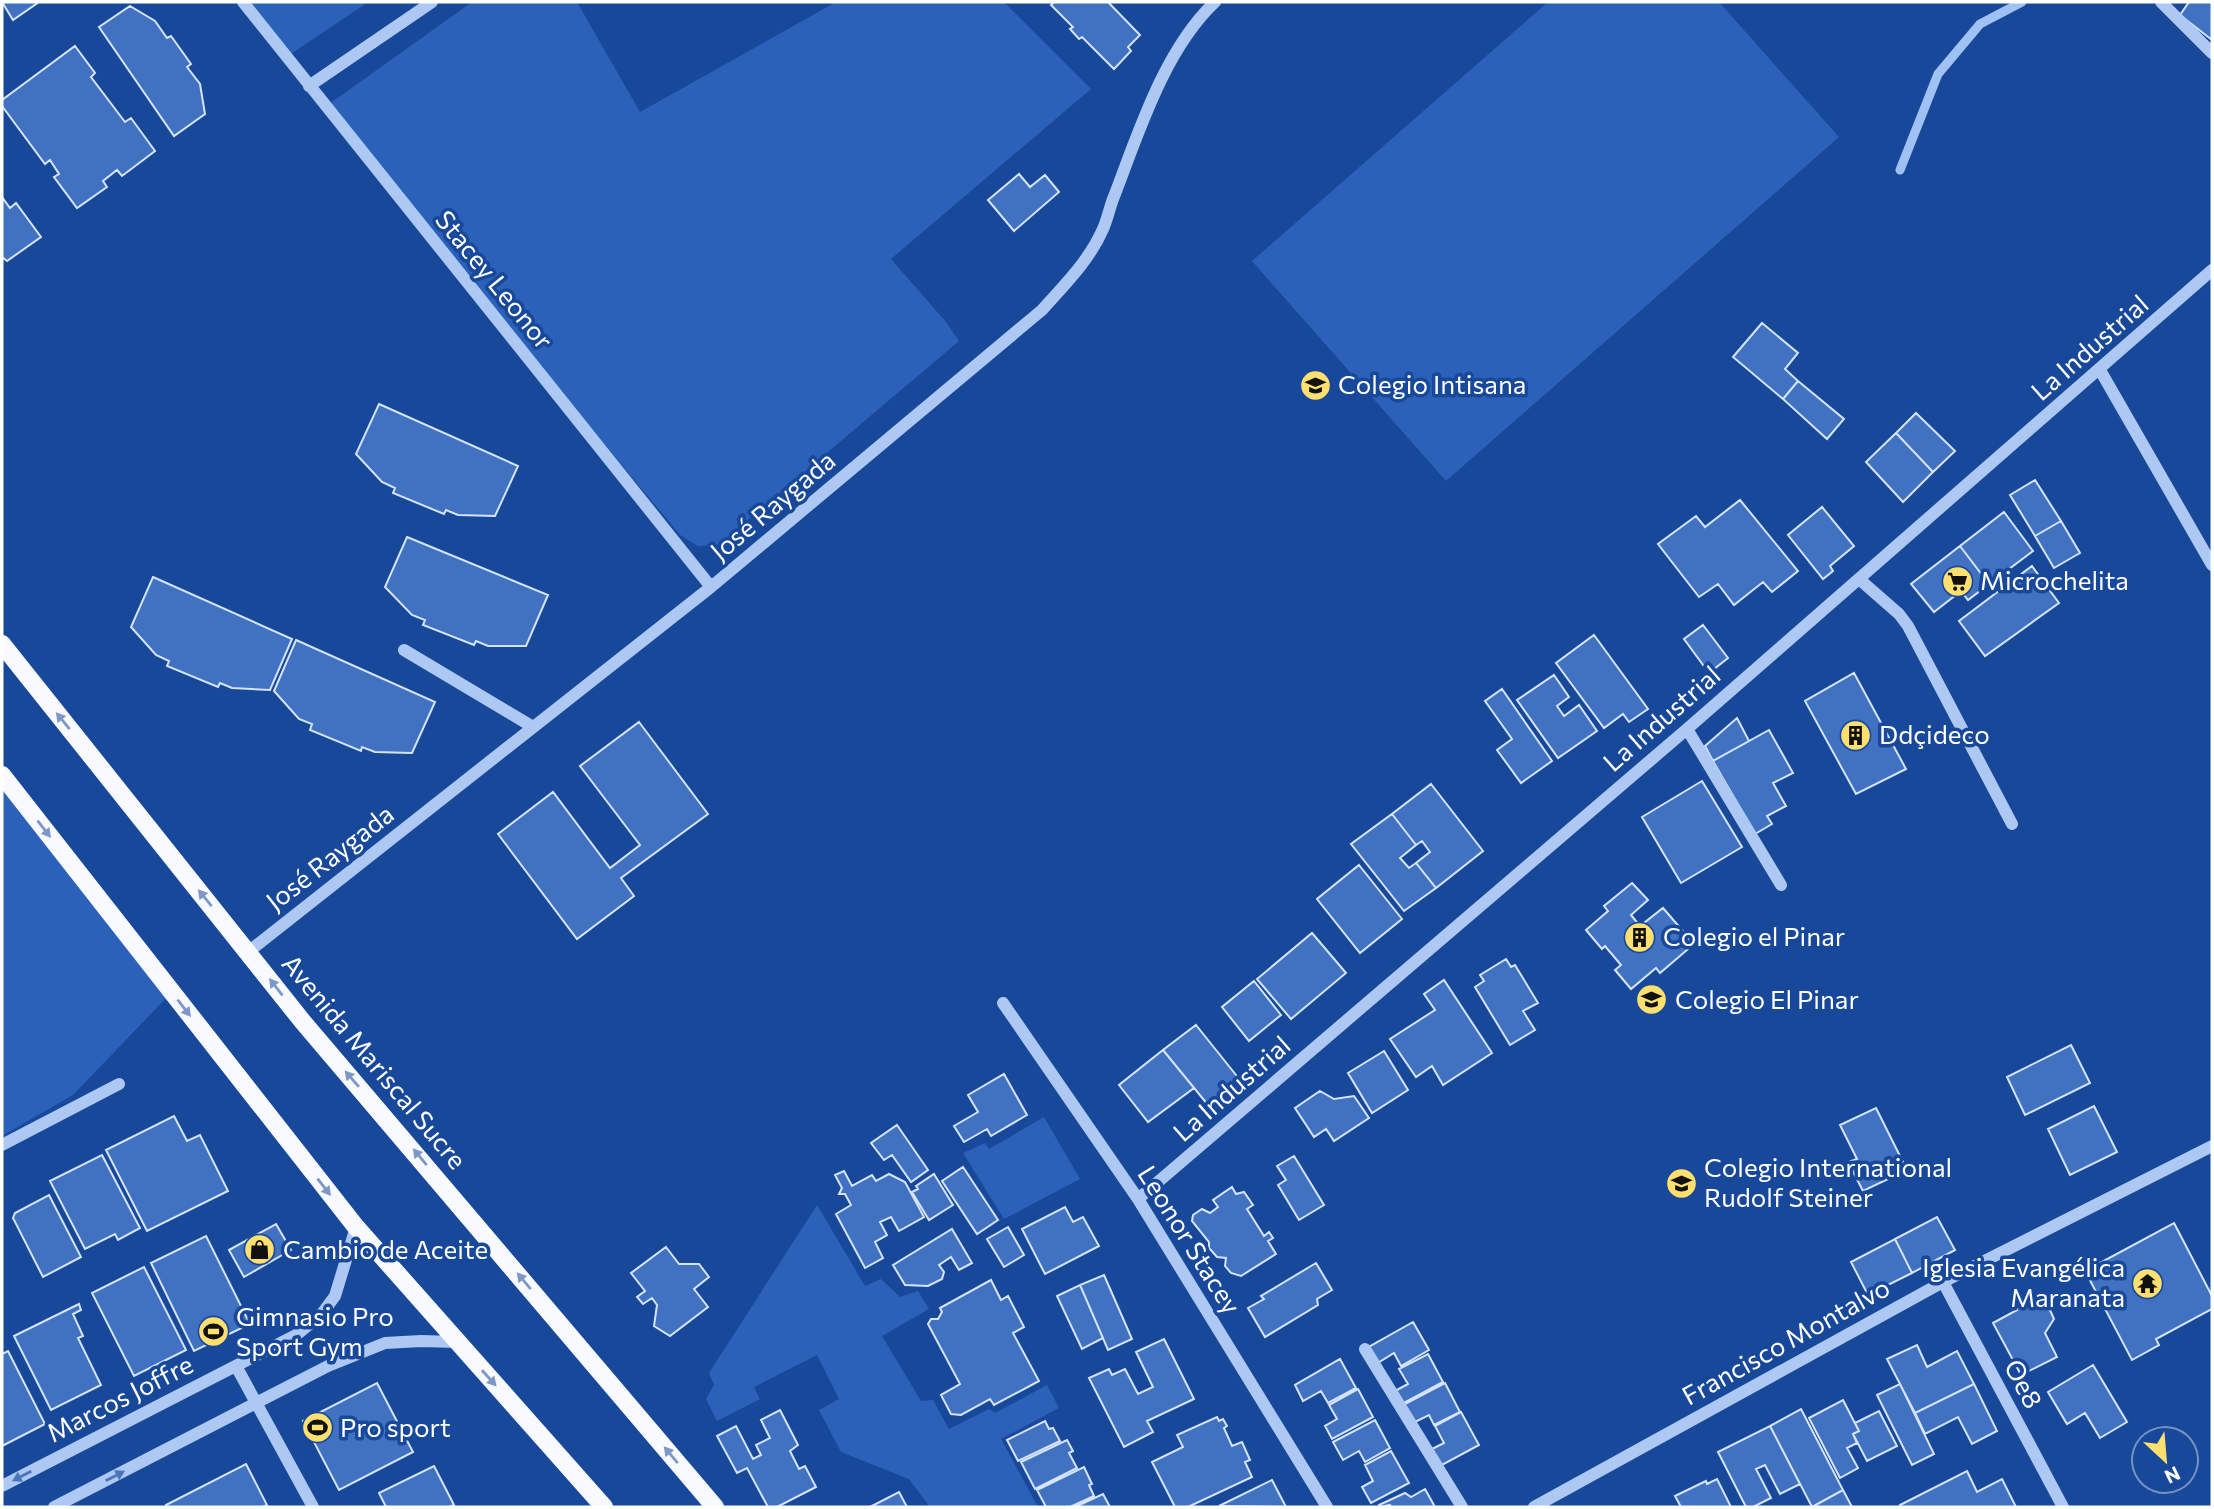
<svg xmlns="http://www.w3.org/2000/svg" width="2214" height="1509" font-family="Commissioner,sans-serif">
  <rect width="100%" height="100%" fill="#18489a"/>
  <path fill="#2b61b8" d="M 247,2 L 368,2 L 288,56 Z
    M 472,2 L 577,2 L 640,112 L 836,2 L 1004,2 L 1091,89 L 891,259 L 946,322 L 959,341 L 718,545 L 698,546 L 680,535 L 325,107 Z
    M 1548,2 L 1719,2 L 1839,137 L 1446,481 L 1252,261 Z
    M 2,776 L 172,992 L 73,1095 L 2,1136 Z
    M 1044,1117 L 1080,1179 L 1004,1219 L 963,1153 L 985,1143 L 989,1149 Z
    M 817,1205 L 865,1286 L 881,1279 L 900,1297 L 918,1291 L 929,1309 L 882,1336 L 921,1401 L 933,1400 L 949,1429 L 989,1409 L 995,1413 L 1047,1385 L 1059,1408 L 1001,1439 L 1038,1507 L 930,1507 L 909,1479 L 841,1452 L 819,1410 L 839,1399 L 817,1355 L 754,1387 L 760,1399 L 717,1421 L 706,1399 L 714,1385 L 709,1373 Z"/>
  <g fill="none" stroke-linecap="round" stroke-linejoin="round">
    <path stroke="#a0c1f4" stroke-width="9" d="M 1900,170 L 1938,74 L 1980,24 L 2022,2"/>
  </g>
  <path fill="#4171c1" stroke="#d5e4fc" stroke-width="2" d="M 2,2 L 39,2 L 13,20 Z
    M 1054,2 L 1108,2 L 1140,35 L 1128,47 L 1131,51 L 1114,69 L 1082,37 L 1079,39 L 1070,29 L 1073,27 L 1051,5 Z
    M 2189,2 L 2212,2 L 2212,40 L 2180,15 Z
    M 130,6 L 155,21 L 167,38 L 171,36 L 191,64 L 187,67 L 200,84 L 205,114 L 174,136 L 99,27 Z
    M 75,46 L 95,73 L 91,77 L 125,122 L 131,118 L 155,151 L 122,176 L 117,170 L 103,181 L 107,187 L 77,208 L 54,177 L 59,174 L 50,160 L 45,164 L 2,106 L 2,100 Z
    M 1019,174 L 1030,187 L 1045,175 L 1059,192 L 1014,231 L 988,200 Z
    M 2,197 L 10,208 L 16,203 L 41,237 L 7,261 L 2,257 Z
    M 1762,323 L 1798,353 L 1785,369 L 1798,381 L 1783,399 L 1733,357 Z
    M 1798,381 L 1844,419 L 1827,439 L 1783,399 Z
    M 379,404 L 518,466 L 495,516 L 458,515 L 446,510 L 444,514 L 393,493 L 395,488 L 382,482 L 356,454 Z
    M 1916,413 L 1955,451 L 1933,472 L 1896,433 Z
    M 1896,433 L 1933,472 L 1903,502 L 1866,462 Z
    M 2035,480 L 2061,521 L 2035,536 L 2010,495 Z
    M 1740,500 L 1798,571 L 1772,592 L 1763,582 L 1734,605 L 1718,584 L 1699,597 L 1658,544 L 1696,516 L 1705,527 Z
    M 1822,507 L 1854,546 L 1830,566 L 1833,571 L 1823,579 L 1788,535 Z
    M 2004,512 L 2033,551 L 1989,584 L 1960,546 Z
    M 2061,521 L 2080,553 L 2054,568 L 2035,536 Z
    M 407,537 L 548,595 L 526,646 L 488,646 L 476,641 L 474,645 L 423,625 L 425,620 L 412,615 L 385,587 Z
    M 1960,546 L 1989,584 L 1968,600 L 1961,591 L 1934,612 L 1911,584 Z
    M 2032,566 L 2059,603 L 1985,656 L 1959,621 Z
    M 153,577 L 292,639 L 270,690 L 232,688 L 220,683 L 218,687 L 167,666 L 169,661 L 156,655 L 131,627 Z
    M 1703,625 L 1728,658 L 1709,673 L 1684,639 Z
    M 1594,635 L 1648,709 L 1629,722 L 1623,714 L 1604,728 L 1556,663 Z
    M 296,640 L 435,702 L 412,753 L 375,752 L 362,747 L 361,751 L 310,730 L 312,724 L 299,719 L 274,691 Z
    M 1854,673 L 1906,769 L 1856,794 L 1805,701 Z
    M 1554,675 L 1569,697 L 1557,706 L 1564,716 L 1579,705 L 1597,731 L 1558,758 L 1517,700 Z
    M 1502,689 L 1552,761 L 1521,783 L 1497,750 L 1512,739 L 1485,701 Z
    M 1737,718 L 1749,741 L 1713,761 L 1705,746 Z
    M 639,722 L 708,814 L 621,878 L 634,896 L 577,939 L 498,834 L 553,792 L 610,868 L 640,845 L 580,766 Z
    M 1769,730 L 1793,773 L 1773,783 L 1786,806 L 1767,816 L 1772,824 L 1755,834 L 1713,761 Z
    M 1702,781 L 1742,847 L 1681,883 L 1642,817 Z
    M 1431,784 L 1483,851 L 1436,888 L 1416,863 L 1430,852 L 1422,841 L 1416,845 L 1392,814 Z
    M 1392,814 L 1416,845 L 1400,858 L 1409,868 L 1416,863 L 1436,888 L 1404,911 L 1351,844 Z
    M 1359,865 L 1402,919 L 1360,953 L 1317,899 Z
    M 1632,883 L 1648,900 L 1631,915 L 1640,926 L 1663,908 L 1694,944 L 1660,973 L 1656,968 L 1631,989 L 1615,970 L 1621,965 L 1605,946 L 1602,949 L 1586,930 L 1608,911 L 1604,906 Z
    M 1312,933 L 1346,973 L 1291,1019 L 1257,979 Z
    M 1506,959 L 1511,967 L 1515,965 L 1538,1003 L 1523,1011 L 1535,1030 L 1510,1045 L 1475,987 L 1484,981 L 1480,975 Z
    M 1444,980 L 1492,1053 L 1443,1085 L 1432,1066 L 1416,1077 L 1390,1039 L 1435,1010 L 1424,994 Z
    M 1254,981 L 1281,1015 L 1249,1041 L 1222,1007 Z
    M 1196,1025 L 1240,1080 L 1208,1105 L 1163,1050 Z
    M 2071,1045 L 2090,1083 L 2025,1115 L 2007,1077 Z
    M 1163,1050 L 1194,1088 L 1148,1122 L 1119,1085 Z
    M 1384,1051 L 1408,1090 L 1372,1113 L 1348,1073 Z
    M 1004,1074 L 1027,1115 L 991,1136 L 987,1129 L 964,1142 L 954,1126 L 978,1112 L 968,1095 Z
    M 1320,1091 L 1334,1099 L 1354,1096 L 1369,1118 L 1334,1141 L 1326,1129 L 1314,1137 L 1295,1108 Z
    M 2094,1106 L 2117,1152 L 2070,1175 L 2048,1129 Z
    M 1876,1108 L 1907,1170 L 1863,1191 L 1848,1162 L 1857,1159 L 1840,1125 Z
    M 174,1116 L 187,1141 L 200,1135 L 228,1191 L 147,1231 L 106,1150 Z
    M 897,1125 L 928,1170 L 911,1182 L 892,1155 L 884,1160 L 871,1143 Z
    M 102,1155 L 140,1228 L 118,1240 L 115,1234 L 85,1249 L 50,1181 Z
    M 1294,1156 L 1324,1205 L 1299,1220 L 1278,1185 L 1286,1180 L 1277,1166 Z
    M 963,1167 L 998,1220 L 977,1234 L 942,1181 Z
    M 844,1171 L 852,1186 L 872,1175 L 876,1181 L 889,1174 L 905,1182 L 924,1217 L 899,1231 L 891,1217 L 880,1222 L 887,1235 L 875,1242 L 883,1258 L 865,1268 L 836,1214 L 851,1205 L 845,1194 L 839,1194 L 842,1188 L 835,1175 Z
    M 934,1174 L 953,1205 L 929,1220 L 912,1192 L 918,1189 L 916,1186 Z
    M 1232,1187 L 1236,1194 L 1244,1192 L 1253,1205 L 1247,1209 L 1264,1236 L 1269,1232 L 1273,1238 L 1268,1241 L 1276,1254 L 1241,1276 L 1231,1273 L 1225,1266 L 1226,1258 L 1217,1257 L 1209,1248 L 1209,1242 L 1192,1221 L 1193,1215 L 1202,1209 L 1210,1213 L 1218,1207 L 1213,1200 Z
    M 49,1195 L 81,1257 L 43,1277 L 13,1218 L 15,1213 Z
    M 1065,1207 L 1073,1222 L 1083,1217 L 1099,1246 L 1045,1274 L 1022,1229 Z
    M 1937,1217 L 1955,1250 L 1912,1273 L 1895,1239 Z
    M 2174,1223 L 2212,1296 L 2212,1309 L 2156,1339 L 2159,1345 L 2132,1360 L 2085,1271 Z
    M 276,1224 L 291,1250 L 244,1277 L 229,1250 Z
    M 1008,1227 L 1024,1255 L 1004,1267 L 987,1239 Z
    M 952,1229 L 972,1263 L 959,1270 L 951,1257 L 939,1265 L 944,1272 L 942,1279 L 928,1286 L 905,1285 L 893,1265 Z
    M 206,1236 L 250,1324 L 194,1351 L 151,1263 Z
    M 1895,1239 L 1912,1273 L 1868,1295 L 1851,1262 Z
    M 666,1247 L 679,1264 L 699,1264 L 709,1277 L 694,1289 L 708,1307 L 670,1336 L 654,1326 L 657,1305 L 652,1298 L 643,1304 L 637,1297 L 645,1291 L 631,1273 Z
    M 1316,1263 L 1332,1290 L 1317,1299 L 1318,1305 L 1265,1337 L 1248,1308 L 1264,1299 L 1261,1296 Z
    M 144,1267 L 186,1350 L 134,1376 L 92,1293 Z
    M 1104,1275 L 1132,1339 L 1108,1350 L 1080,1285 Z
    M 991,1280 L 1001,1300 L 1008,1296 L 1024,1327 L 1013,1333 L 1039,1381 L 994,1405 L 990,1399 L 961,1415 L 951,1414 L 941,1395 L 960,1384 L 928,1324 L 931,1319 L 938,1319 L 942,1312 L 940,1308 Z
    M 1080,1285 L 1103,1338 L 1082,1349 L 1057,1296 Z
    M 2029,1295 L 2045,1299 L 2054,1319 L 2045,1333 L 2057,1357 L 2021,1375 L 1993,1323 L 2017,1310 L 2013,1303 Z
    M 79,1304 L 81,1310 L 73,1314 L 83,1336 L 78,1338 L 101,1385 L 51,1410 L 14,1336 Z
    M 1413,1322 L 1429,1350 L 1401,1366 L 1394,1353 L 1376,1364 L 1367,1348 Z
    M 1164,1339 L 1194,1399 L 1147,1421 L 1153,1432 L 1124,1447 L 1089,1378 L 1109,1369 L 1112,1375 L 1125,1369 L 1138,1394 L 1153,1387 L 1136,1352 Z
    M 1917,1345 L 1927,1367 L 1957,1351 L 1974,1384 L 1915,1413 L 1887,1359 Z
    M 8,1351 L 45,1424 L 2,1446 L 2,1354 Z
    M 1428,1354 L 1443,1382 L 1402,1404 L 1395,1391 L 1408,1384 L 1399,1369 Z
    M 1340,1359 L 1356,1388 L 1328,1403 L 1321,1391 L 1303,1401 L 1295,1385 Z
    M 2093,1365 L 2127,1422 L 2100,1438 L 2085,1413 L 2067,1424 L 2048,1392 Z
    M 377,1383 L 413,1452 L 339,1490 L 303,1421 Z
    M 1445,1383 L 1460,1412 L 1434,1425 L 1429,1415 L 1413,1423 L 1403,1405 Z
    M 1900,1384 L 1934,1454 L 1912,1465 L 1877,1395 Z
    M 1974,1384 L 1997,1431 L 1972,1444 L 1958,1417 L 1925,1434 L 1915,1413 Z
    M 1358,1389 L 1373,1417 L 1332,1439 L 1325,1426 L 1337,1419 L 1329,1405 Z
    M 1843,1400 L 1859,1431 L 1853,1434 L 1857,1443 L 1847,1448 L 1858,1468 L 1840,1478 L 1809,1418 Z
    M 1801,1409 L 1843,1490 L 1812,1507 L 1770,1426 Z
    M 780,1410 L 798,1445 L 790,1451 L 799,1469 L 805,1466 L 816,1487 L 777,1507 L 768,1507 L 747,1468 L 737,1473 L 717,1436 L 736,1426 L 753,1459 L 761,1455 L 756,1445 L 770,1438 L 761,1420 Z
    M 1879,1411 L 1897,1446 L 1867,1461 L 1853,1434 L 1859,1431 L 1855,1423 Z
    M 1461,1412 L 1479,1445 L 1442,1465 L 1432,1449 L 1444,1443 L 1435,1426 Z
    M 1217,1417 L 1219,1421 L 1223,1419 L 1227,1426 L 1224,1428 L 1232,1446 L 1242,1442 L 1250,1460 L 1245,1462 L 1252,1477 L 1188,1507 L 1175,1507 L 1152,1462 L 1183,1447 L 1177,1435 Z
    M 1375,1420 L 1390,1448 L 1365,1462 L 1359,1451 L 1343,1460 L 1333,1442 Z
    M 1045,1421 L 1049,1429 L 1053,1428 L 1060,1441 L 1018,1461 L 1007,1440 Z
    M 1770,1426 L 1800,1484 L 1780,1494 L 1765,1465 L 1756,1469 L 1771,1498 L 1753,1507 L 1746,1507 L 1718,1452 Z
    M 1067,1440 L 1073,1451 L 1069,1453 L 1077,1468 L 1035,1489 L 1021,1462 Z
    M 1391,1451 L 1409,1483 L 1371,1503 L 1362,1487 L 1373,1481 L 1365,1465 Z
    M 246,1464 L 267,1505 L 263,1507 L 167,1507 L 166,1505 Z
    M 434,1466 L 454,1505 L 449,1507 L 386,1507 L 379,1493 Z
    M 1084,1467 L 1092,1484 L 1089,1485 L 1094,1496 L 1070,1507 L 1046,1507 L 1037,1490 Z
    M 1967,1471 L 1977,1492 L 2002,1479 L 2016,1507 L 1901,1507 L 1900,1505 Z
    M 1717,1479 L 1731,1507 L 1681,1507 L 1675,1496 L 1706,1481 L 1707,1484 Z
    M 1272,1480 L 1286,1507 L 1219,1506 Z
    M 1425,1489 L 1435,1507 L 1391,1507 L 1390,1505 L 1380,1507 L 1379,1505 L 1405,1493 L 1411,1497 Z
    M 1843,1490 L 1852,1507 L 1812,1507 Z
    M 899,1492 L 907,1507 L 870,1507 Z
    M 1103,1494 L 1110,1507 L 1075,1507 Z"/>
  <g fill="none" stroke-linecap="round" stroke-linejoin="round">
    <path stroke="#adc8f2" stroke-width="12" d="M 243,2 L 711,587
      M 2161,2 L 2212,53
      M 309,86 L 432,2
      M 2100,370 L 2212,565
      M 1859,579 L 1899,614 L 1908,626 L 2012,824
      M 404,650 L 533,727
      M 1687,729 L 1781,885
      M 248,952 L 711,587 L 1042,310 C 1065,284 1089,261 1103,229 C 1108,218 1110,205 1115,194 C 1139,131 1165,49 1215,2
      M 1003,1003 L 1138,1199 L 1327,1507
      M 2,1145 L 119,1084
      M 1138,1199 L 1687,729 L 2212,270
      M 1943,1282 L 2063,1507
      M 1365,1349 L 1462,1507
      M 236,1366 L 313,1507
      M 2,1486 L 296,1335 L 321,1315 L 335,1296 L 356,1227
      M 54,1507 L 328,1366 L 385,1343 L 421,1341 L 457,1342
      M 1534,1507 L 1943,1282 L 2212,1146"/>
    <path stroke="#f8faff" stroke-width="18" d="M 2,644 L 303,1022 L 715,1507
      M 2,775 L 356,1227 L 604,1507"/>
  </g>
  <defs><path id="oneway-solid" d="M-6-.8H1V-3.2L6.5 0L1 3.2V.8H-6Z" transform="scale(1.75)"/></defs>
  <g fill="#7d98c7">
    <use href="#oneway-solid" transform="translate(63 721) rotate(-129)"/>
    <use href="#oneway-solid" transform="translate(44 829) rotate(52)"/>
    <use href="#oneway-solid" transform="translate(205 898) rotate(-129)"/>
    <use href="#oneway-solid" transform="translate(276 987) rotate(-128)"/>
    <use href="#oneway-solid" transform="translate(184 1008) rotate(52)"/>
    <use href="#oneway-solid" transform="translate(352 1079) rotate(-131)"/>
    <use href="#oneway-solid" transform="translate(420 1157) rotate(-130)"/>
    <use href="#oneway-solid" transform="translate(324 1187) rotate(52)"/>
    <use href="#oneway-solid" transform="translate(524 1281) rotate(-130)"/>
    <use href="#oneway-solid" transform="translate(489 1378) rotate(48)"/>
    <use href="#oneway-solid" transform="translate(671 1455) rotate(-130)"/>
  </g>
  <g fill="#4c75b9">
    <use href="#oneway-solid" transform="translate(22 1476) rotate(153)"/>
    <use href="#oneway-solid" transform="translate(115 1476) rotate(-27)"/>
  </g>
  <defs>
    <symbol id="university-disc" viewBox="-11 -11 22 22"><circle r="9.5" fill="#ffdf6e" stroke="#18489a"/><path d="M0-5L7-2L0 1L-7-2ZM-4 1L0 2.5L4 1V4Q0 6-4 4Z" fill="#111"/></symbol>
    <symbol id="supermarket-disc" viewBox="-11 -11 22 22"><circle r="9.5" fill="#ffdf6e" stroke="#18489a"/><path d="M-6-5.5h2.5l.6 2H6L4.5 2H-2.5L-4.4-4H-6ZM-1.5 3.2a1.3 1.3 0 1 0 .1 0ZM3 3.2a1.3 1.3 0 1 0 .1 0Z" fill="#111"/></symbol>
    <symbol id="building-disc" viewBox="-11 -11 22 22"><circle r="9.5" fill="#ffdf6e" stroke="#18489a"/><path d="M-4-6H4V6H1V3H-1V6H-4ZM-2.5-4.3h1.7v1.8h-1.7ZM.8-4.3h1.7v1.8H.8ZM-2.5-1h1.7V.8h-1.7ZM.8-1h1.7V.8H.8Z" fill="#111"/></symbol>
    <symbol id="school-disc" viewBox="-11 -11 22 22"><circle r="9.5" fill="#ffdf6e" stroke="#18489a"/><path d="M0-5L7-2L0 1L-7-2ZM-4 1L0 2.5L4 1V4Q0 6-4 4Z" fill="#111"/></symbol>
    <symbol id="shop-disc" viewBox="-11 -11 22 22"><circle r="9.5" fill="#ffdf6e" stroke="#18489a"/><path d="M-5-2.5h2.3a2.7 3.5 0 0 1 5.4 0H5L5.5 6h-11ZM-1.5-2.5h3a1.5 2.3 0 0 0-3 0Z" fill="#111"/></symbol>
    <symbol id="temple-disc" viewBox="-11 -11 22 22"><circle r="9.5" fill="#ffdf6e" stroke="#18489a"/><path d="M0-6L5-2H3V0L6.5 2.5H4V6H1.5V3h-3V6H-4V2.5H-6.5L-3 0V-2H-5Z" fill="#111"/></symbol>
    <symbol id="stadium-disc" viewBox="-11 -11 22 22"><circle r="9.5" fill="#ffdf6e" stroke="#18489a"/><path d="M0-5a6.5 5 0 1 0 0 10a6.5 5 0 1 0 0-10ZM-3.5-1.8h7v3.6h-7Z" fill="#111"/></symbol>
  </defs>
  <g fill-rule="evenodd">
    <use href="#university-disc" x="1298" y="368" width="35" height="35"/>
    <use href="#supermarket-disc" x="1940" y="564" width="35" height="35"/>
    <use href="#building-disc" x="1838" y="718" width="35" height="35"/>
    <use href="#building-disc" x="1622" y="920" width="35" height="35"/>
    <use href="#school-disc" x="1634" y="982" width="35" height="35"/>
    <use href="#school-disc" x="1664" y="1166" width="35" height="35"/>
    <use href="#shop-disc" x="242" y="1232" width="35" height="35"/>
    <use href="#temple-disc" x="2130" y="1266" width="35" height="35"/>
    <use href="#stadium-disc" x="196" y="1314" width="35" height="35"/>
    <use href="#stadium-disc" x="300" y="1410" width="35" height="35"/>
  </g>
  <g text-anchor="middle" stroke-width="7" stroke-linejoin="round" paint-order="stroke">
    <g font-size="26" fill="#fff" stroke="#18489a">
      <text transform="translate(494 280) rotate(51)" y="9">Stacey Leonor</text>
      <text transform="translate(2090 348) rotate(-41)" y="9">La Industrial</text>
      <text transform="translate(773 506) rotate(-40)" y="9">José Raygada</text>
      <text transform="translate(1662 719) rotate(-41)" y="9">La Industrial</text>
      <text transform="translate(330 858) rotate(-38)" y="9">José Raygada</text>
      <text transform="translate(374 1062) rotate(50)" y="9">Avenida Mariscal Sucre</text>
      <text transform="translate(1232 1089) rotate(-41)" y="9">La Industrial</text>
      <text transform="translate(1189 1240) rotate(58)" y="9">Leonor Stacey</text>
      <text transform="translate(1786 1342) rotate(-29)" y="9">Francisco Montalvo</text>
      <text transform="translate(2023 1384) rotate(62)" y="9">Oe8</text>
      <text transform="translate(120 1399) rotate(-27)" y="9">Marcos Joffre</text>
    </g>
    <g font-size="26" fill="#fff" stroke="#18489a" text-anchor="start">
      <text x="1338" y="394">Colegio Intisana</text>
      <text x="1980" y="590">Microchelita</text>
      <text x="1879" y="744">Ddçideco</text>
      <text x="1663" y="946">Colegio el Pinar</text>
      <text x="1675" y="1009">Colegio El Pinar</text>
      <text x="1704" y="1177">Colegio International<tspan x="1704" dy="30">Rudolf Steiner</tspan></text>
      <text x="283" y="1259">Cambio de Aceite</text>
      <text x="2125" y="1277" text-anchor="end">Iglesia Evangélica<tspan x="2125" dy="30">Maranata</tspan></text>
      <text x="236" y="1326">Gimnasio Pro<tspan x="236" dy="30">Sport Gym</tspan></text>
      <text x="340" y="1437">Pro sport</text>
    </g>
  </g>
  <rect width="2214" height="1509" fill="none" stroke="#ffffff" stroke-width="7"/>
  <g transform="translate(2165 1460) rotate(154)"><circle r="33" fill="#18489a" stroke="#7491c2" stroke-width="2"/>
  <path d="M0-5L12 26L0 18L-12 26Z" fill="#ffdf6e"/>
  <text y="-10" font-size="19" font-weight="bold" text-anchor="middle" fill="#ffffff">N</text>
  </g>
</svg>
